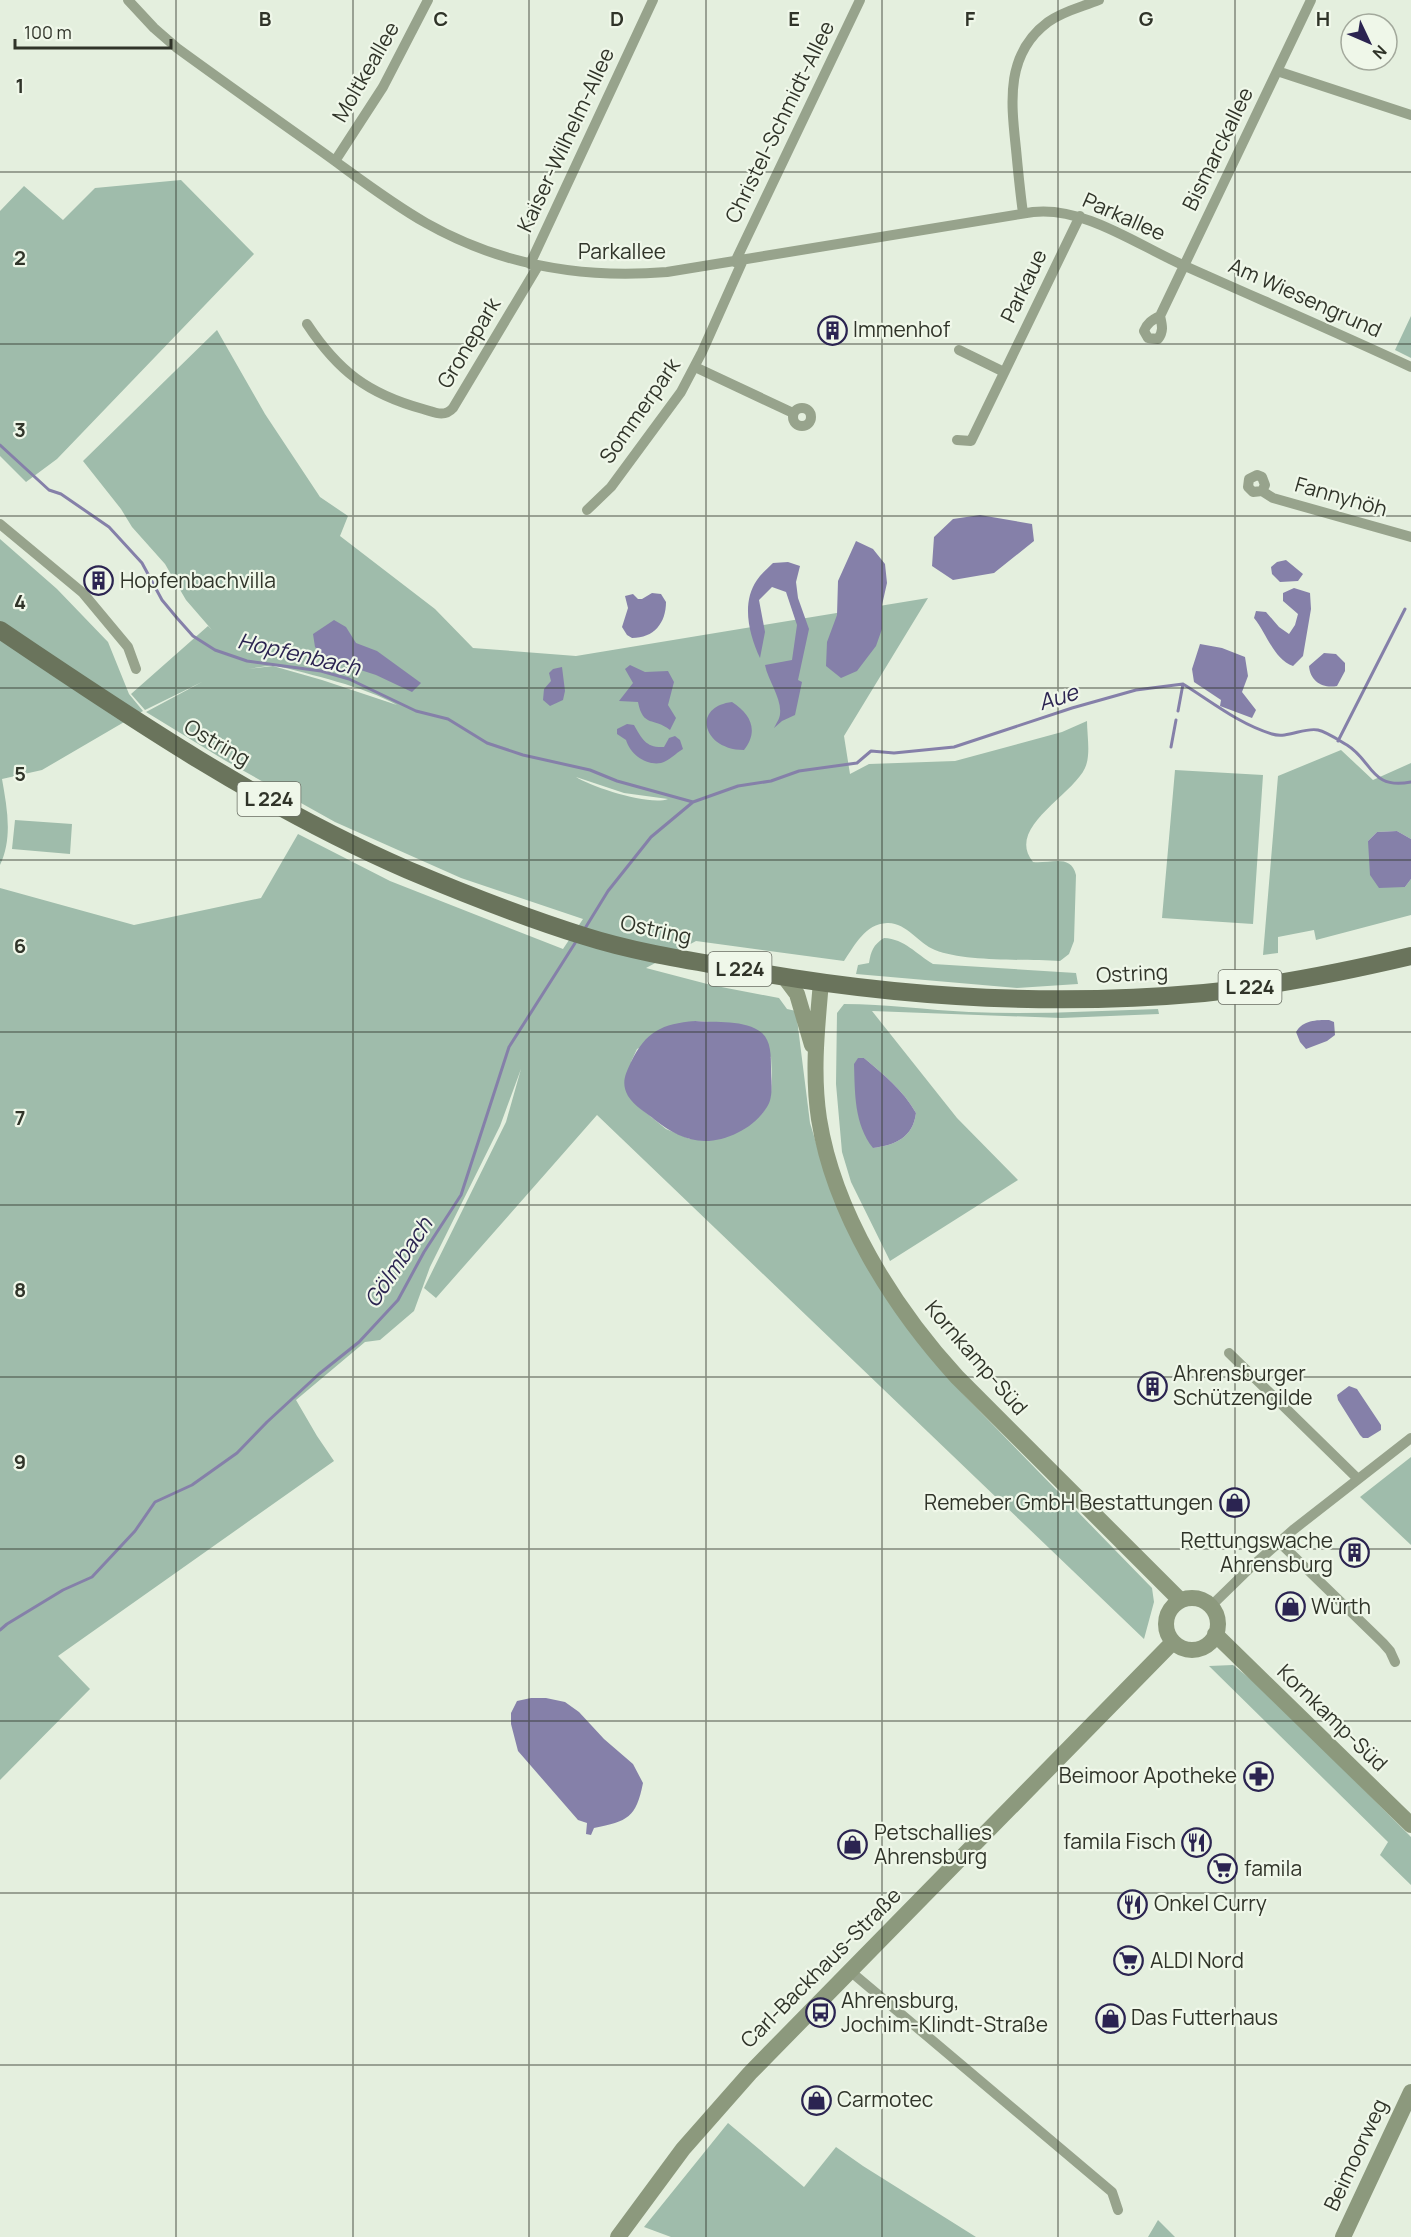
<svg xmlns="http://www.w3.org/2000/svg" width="1411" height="2237" font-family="Manrope,sans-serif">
  <rect width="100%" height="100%" fill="#e4efde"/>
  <path fill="#9fbcab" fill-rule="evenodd" d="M 181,180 L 254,254 L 57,459 L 26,482 L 0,456 L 0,211 L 24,186 L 63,220 L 95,188 Z
    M 1411,316 L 1411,358 L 1395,350 Z
    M 217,330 L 265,414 L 320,497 L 348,516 L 340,536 L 435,609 L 473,648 L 576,656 L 928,598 L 844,736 L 850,774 L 869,764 L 955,761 L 1062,732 L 1087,721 C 1087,735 1091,755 1085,768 C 1072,796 1005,828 1033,862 C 1050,864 1071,853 1076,875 L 1074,941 L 1069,954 L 1060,961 C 1025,959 965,962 935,950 C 918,943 906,922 887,923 C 865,924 855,945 844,961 L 696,941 L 646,968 L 711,985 L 779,998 L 787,1009 L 796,1011 L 810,1123 L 828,1182 L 963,1394 L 1152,1588 L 1154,1602 L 1144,1639 L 597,1115 L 436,1298 L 424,1288 L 506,1122 L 521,1069 L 500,1126 L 430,1267 L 414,1311 L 380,1340 L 365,1342 L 296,1400 L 317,1436 L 334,1461 L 58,1656 L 90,1689 L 0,1780 L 0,888 L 134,925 L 261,898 L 298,834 L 390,881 L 563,949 L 583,919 L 461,878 L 335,822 L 226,761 L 146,712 L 202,682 L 145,710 L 131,694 L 208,626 L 212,630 L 186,600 L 165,564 L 132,527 L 121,509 L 83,461 ZM 274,665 C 312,675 363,686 397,705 L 322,680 L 273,666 L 248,669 ZM 576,777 L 624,793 L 668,799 C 649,806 592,787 576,777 ZM 695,1021 L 709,1022 L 771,1057 C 772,1079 775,1099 760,1116 L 690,1139 L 666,1129 L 639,1107 L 631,1062 L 637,1049 Z
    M 0,539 L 57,589 L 108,642 L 129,694 L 143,711 L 42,770 L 2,779 C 7,808 13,837 0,865 Z
    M 1341,750 L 1373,780 L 1411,763 L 1411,839 L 1397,831 L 1377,832 L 1368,841 L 1405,887 L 1411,879 L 1411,915 L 1316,940 L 1314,930 L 1278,937 L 1278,953 L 1263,955 L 1278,776 Z
    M 1175,770 L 1263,775 L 1253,924 L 1162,918 Z
    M 15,820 L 72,824 L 70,854 L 12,849 Z
    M 884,938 C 905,939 916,954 933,964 L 1076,973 L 1078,984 L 1017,988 L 856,974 L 858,965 L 869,963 C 871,951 873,945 884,938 Z
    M 844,1004 C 886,1004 927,1010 969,1012 C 1032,1015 1095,1011 1158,1009 L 1159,1014 L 1061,1018 L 872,1011 L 957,1118 L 1018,1180 L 890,1261 L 851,1182 L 842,1152 L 836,1084 L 837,1013 ZM 864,1058 C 884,1075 903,1090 916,1113 C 913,1137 896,1145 873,1148 Z
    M 1411,1457 L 1411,1545 L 1360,1497 Z
    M 1233,1665 L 1268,1693 L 1411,1837 L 1411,1885 L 1380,1855 L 1388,1842 L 1209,1666 Z
    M 728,2123 L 804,2187 L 836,2147 L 863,2166 L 976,2237 L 671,2237 L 644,2227 Z
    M 1158,2220 L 1175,2237 L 1148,2237 Z"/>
  <path fill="#8580a9" d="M 980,515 L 1032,524 L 1034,541 L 994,573 L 953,580 L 932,566 L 934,537 L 953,519 Z
    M 856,541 L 873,549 L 885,564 L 887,583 L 882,605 L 882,629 L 876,646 L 857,671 L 841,678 L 826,666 L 827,642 L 837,615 L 838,581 Z
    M 1286,560 L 1303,574 L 1298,581 L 1280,582 L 1272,574 L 1271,567 L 1277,562 Z
    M 788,562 L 800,566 L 796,582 L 798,598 L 809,629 L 798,680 L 802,682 L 795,715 L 782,721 L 774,728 C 776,724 780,718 780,714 C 782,698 768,681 765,665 L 792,660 L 797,625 L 786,592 L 772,587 L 759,600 L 765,632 L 760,658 C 749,634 741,603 757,580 C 761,574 768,568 773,563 Z
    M 1294,588 L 1310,593 L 1311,609 L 1303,656 L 1293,666 C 1274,660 1266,632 1254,618 L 1256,611 L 1266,612 L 1279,627 L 1289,634 L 1295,625 L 1298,614 L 1283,601 L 1283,593 Z
    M 652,593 L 661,594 L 666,602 C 666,623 654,638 632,638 L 627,635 L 622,627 L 628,608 L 625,596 L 633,594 L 638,599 L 642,599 Z
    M 334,620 L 346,627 L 356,643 L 377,651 L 421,683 L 412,692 L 376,675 L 327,659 L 315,647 L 313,634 Z
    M 1200,644 L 1222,648 L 1245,657 L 1248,676 L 1242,692 L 1256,710 L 1252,718 L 1220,706 L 1221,700 L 1194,682 L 1192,669 Z
    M 1324,653 L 1336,654 L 1345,663 L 1345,671 L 1337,686 C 1323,689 1310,681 1309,666 Z
    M 630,665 L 645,672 L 668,671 L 674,682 L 668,705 L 676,718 L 670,730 C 654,717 643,728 638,702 L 619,701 L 633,683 L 625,669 Z
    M 562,667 L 565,691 L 563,700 L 550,706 L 543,700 L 544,689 L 551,681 L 549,673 L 553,669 Z
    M 732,702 C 751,714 759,731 744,750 C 703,750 691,707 732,702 Z
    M 627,724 L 634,725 C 642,739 646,748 664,747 L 669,738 L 675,736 L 680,740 L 683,749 C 676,753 669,761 661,763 C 646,766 630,754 626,740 L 617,734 L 617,729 Z
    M 1397,831 L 1411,839 L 1411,879 L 1405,887 L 1379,888 L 1370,875 L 1368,841 L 1377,832 Z
    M 1329,1020 L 1334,1022 L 1335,1035 L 1327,1041 L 1306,1049 L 1300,1042 L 1296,1032 C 1303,1020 1316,1020 1329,1020 Z
    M 695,1021 C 716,1023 745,1019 762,1033 C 771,1041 771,1056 771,1067 C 771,1080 774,1096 767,1107 C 755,1127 728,1141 705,1141 C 686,1141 669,1131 655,1120 C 647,1113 634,1106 628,1096 C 621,1083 625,1075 631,1062 C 646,1031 662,1024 695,1021 Z
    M 858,1058 L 864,1058 C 884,1075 903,1090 916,1113 C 913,1137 896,1145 873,1148 C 854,1124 855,1093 854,1064 Z
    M 1349,1386 L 1357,1389 L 1381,1425 L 1381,1430 L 1368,1438 L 1363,1438 L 1360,1435 L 1338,1400 L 1337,1395 Z
    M 531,1698 L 546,1698 L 565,1702 L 579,1712 L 604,1739 L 633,1764 L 643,1783 C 636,1818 628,1821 594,1828 L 591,1835 L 586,1834 L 587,1823 L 578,1820 L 518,1751 L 511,1724 L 511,1713 L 517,1701 Z"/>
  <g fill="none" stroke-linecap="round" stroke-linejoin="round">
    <path stroke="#8580a9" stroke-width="3" d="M 0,445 L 49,490 L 61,494 L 109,527 L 142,563 L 162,600 L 177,618 L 193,636 L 215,650 L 247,661 L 321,671 L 349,679 L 416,711 L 448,719 L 487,743 L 523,755 L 590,770 L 617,781 L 693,802
      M 1178,711 L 1183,684
      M 1338,741 L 1405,609
      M 1171,747 L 1176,720
      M 584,930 L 608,891 L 651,837 L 693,802 L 738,786 L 771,781 L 799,771 L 857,763 L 871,751 L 894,753 L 954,747 L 1072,708 L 1136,690 L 1183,684 C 1212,702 1239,724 1272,734 C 1287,739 1304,727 1318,730 C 1327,732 1340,741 1347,745 C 1373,761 1370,790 1411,782
      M 0,1630 L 7,1624 L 63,1590 L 92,1577 L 135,1531 L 155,1502 L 192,1485 L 237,1453 L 267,1422 L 319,1374 L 359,1342 L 398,1300 L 424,1252 L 461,1195 L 509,1047 L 577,940"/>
    <path stroke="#97a38c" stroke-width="10" d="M 128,0 L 154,28 L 177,48 C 225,83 273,117 321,151 C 356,176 389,202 426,223 C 500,265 583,279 667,272 L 1033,212 C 1084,206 1139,246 1185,266 C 1261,300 1336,332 1411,367
      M 1277,71 L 1411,115
      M 335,161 L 383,87 L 428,0
      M 1023,213 C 1020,192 1018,170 1016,149 C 1011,102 1005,54 1048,22 C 1063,11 1082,7 1099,0
      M 735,262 L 860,0
      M 530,264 L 653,0
      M 1160,316 C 1162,325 1164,331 1158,339 L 1148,338 L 1144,331 C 1147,323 1152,320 1160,316 L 1311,0
      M 307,324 C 338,371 368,394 423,409 C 434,412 444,418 453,408 L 538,266
      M 959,350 L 1004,372
      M 695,367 L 793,413
      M793 417a9 9 0 1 1 18 0a9 9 0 1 1-18 0Z
      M 957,440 L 971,441 L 1080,216
      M 1262,491 L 1265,485 L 1262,477 L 1257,475 L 1249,479 L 1248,487 L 1253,492 L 1262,491 L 1273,498 L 1411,537
      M 587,510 L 611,487 L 681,392 L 702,352 L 743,260
      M 0,524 L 83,593 L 128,647 L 136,669
      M 1229,1353 L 1358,1479
      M 1279,1542 L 1383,1643 L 1390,1651 L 1395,1662
      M 1211,1606 L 1250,1568 L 1293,1530 L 1411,1438
      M 850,1971 L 1112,2192 L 1118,2210"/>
    <path stroke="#8c997d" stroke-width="16" d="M 785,978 L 797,994 L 812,1045
      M 821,982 C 817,1028 812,1073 819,1119 C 834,1213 893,1307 957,1377 L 1180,1600
      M1166 1624a26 26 0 1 1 52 0a26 26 0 1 1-52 0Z
      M 1215,1634 L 1411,1825
      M 618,2237 L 683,2149 L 750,2073 L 1173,1642
      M 1343,2237 L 1411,2092"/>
    <path stroke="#6a745c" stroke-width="18" d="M 0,630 C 130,718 263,807 408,870 C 465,894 526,918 584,936 C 634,952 687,960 739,969 C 892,997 1049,1007 1204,993 C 1274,986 1343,972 1411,956"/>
  </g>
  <path fill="none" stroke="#303429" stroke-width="1.5" stroke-opacity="0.55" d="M 176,0 L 176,2237M 353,0 L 353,2237M 529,0 L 529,2237M 706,0 L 706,2237M 882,0 L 882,2237M 1058,0 L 1058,2237M 1235,0 L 1235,2237M 0,172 L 1411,172M 0,344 L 1411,344M 0,516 L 1411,516M 0,688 L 1411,688M 0,860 L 1411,860M 0,1032 L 1411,1032M 0,1205 L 1411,1205M 0,1377 L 1411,1377M 0,1549 L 1411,1549M 0,1721 L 1411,1721M 0,1893 L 1411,1893M 0,2065 L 1411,2065"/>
  <defs>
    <symbol id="building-ring" viewBox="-11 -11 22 22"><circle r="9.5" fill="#eff7e9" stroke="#2b2451" stroke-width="1.5"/><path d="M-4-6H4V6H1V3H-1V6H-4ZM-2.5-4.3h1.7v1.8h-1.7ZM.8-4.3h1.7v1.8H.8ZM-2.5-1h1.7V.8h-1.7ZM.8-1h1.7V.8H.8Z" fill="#2b2451"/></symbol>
    <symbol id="shop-ring" viewBox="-11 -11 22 22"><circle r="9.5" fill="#eff7e9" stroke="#2b2451" stroke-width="1.5"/><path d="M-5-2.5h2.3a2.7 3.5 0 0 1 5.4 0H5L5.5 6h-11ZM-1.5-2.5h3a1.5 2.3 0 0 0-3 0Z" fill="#2b2451"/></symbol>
    <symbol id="pharmacy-ring" viewBox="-11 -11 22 22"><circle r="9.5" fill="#eff7e9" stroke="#2b2451" stroke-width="1.5"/><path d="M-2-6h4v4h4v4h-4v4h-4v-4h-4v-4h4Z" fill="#2b2451"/></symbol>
    <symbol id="restaurant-ring" viewBox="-11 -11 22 22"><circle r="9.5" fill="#eff7e9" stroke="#2b2451" stroke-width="1.5"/><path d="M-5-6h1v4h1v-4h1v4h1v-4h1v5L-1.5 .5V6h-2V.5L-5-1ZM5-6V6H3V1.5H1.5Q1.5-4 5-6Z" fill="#2b2451"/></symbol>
    <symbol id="supermarket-ring" viewBox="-11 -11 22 22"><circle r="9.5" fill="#eff7e9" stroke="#2b2451" stroke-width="1.5"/><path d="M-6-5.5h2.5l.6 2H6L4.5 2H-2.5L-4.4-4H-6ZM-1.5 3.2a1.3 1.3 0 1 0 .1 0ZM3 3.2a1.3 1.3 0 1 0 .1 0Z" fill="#2b2451"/></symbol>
    <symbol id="bus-ring" viewBox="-11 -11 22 22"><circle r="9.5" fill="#eff7e9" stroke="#2b2451" stroke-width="1.5"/><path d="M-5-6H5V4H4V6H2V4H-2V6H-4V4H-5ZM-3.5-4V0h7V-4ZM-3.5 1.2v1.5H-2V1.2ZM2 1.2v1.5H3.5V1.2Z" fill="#2b2451"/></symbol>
  </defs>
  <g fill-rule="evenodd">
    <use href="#building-ring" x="816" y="314" width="33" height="33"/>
    <use href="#building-ring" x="82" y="564" width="33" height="33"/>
    <use href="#building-ring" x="1136" y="1370" width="33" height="33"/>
    <use href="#shop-ring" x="1218" y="1486" width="33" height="33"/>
    <use href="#building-ring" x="1338" y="1536" width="33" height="33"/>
    <use href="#shop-ring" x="1274" y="1590" width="33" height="33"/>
    <use href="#pharmacy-ring" x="1242" y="1760" width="33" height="33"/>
    <use href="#restaurant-ring" x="1180" y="1826" width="33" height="33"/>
    <use href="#shop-ring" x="836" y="1828" width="33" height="33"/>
    <use href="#supermarket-ring" x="1206" y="1852" width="33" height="33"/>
    <use href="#restaurant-ring" x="1116" y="1888" width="33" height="33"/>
    <use href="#supermarket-ring" x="1112" y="1944" width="33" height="33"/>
    <use href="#bus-ring" x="804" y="1996" width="33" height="33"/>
    <use href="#shop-ring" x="1094" y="2002" width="33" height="33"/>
    <use href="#shop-ring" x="800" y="2084" width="33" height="33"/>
  </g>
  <g text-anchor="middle" stroke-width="4.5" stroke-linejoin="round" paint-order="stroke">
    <g fill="#eff7e9" stroke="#696e63" stroke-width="1.5">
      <rect x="237.5" y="782" width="63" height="34" rx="4.5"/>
      <rect x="708.5" y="952" width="63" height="34" rx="4.5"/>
      <rect x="1218.5" y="970" width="63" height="34" rx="4.5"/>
    </g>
    <g font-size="20" font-weight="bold" fill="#303429">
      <text x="269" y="806">L 224</text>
      <text x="740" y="976">L 224</text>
      <text x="1250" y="994">L 224</text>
    </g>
    <g font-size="21" fill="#303429" stroke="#eff7e9">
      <text transform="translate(366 72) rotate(-60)" y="7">Moltkeallee</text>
      <text transform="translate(780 122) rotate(-64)" y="7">Christel-Schmidt-Allee</text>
      <text transform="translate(566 140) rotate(-65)" y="7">Kaiser-Wilhelm-Allee</text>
      <text transform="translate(1218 149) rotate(-64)" y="7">Bismarckallee</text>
      <text transform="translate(1124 217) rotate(24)" y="7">Parkallee</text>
      <text x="622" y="259">Parkallee</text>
      <text transform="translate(1024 286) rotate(-64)" y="7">Parkaue</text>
      <text transform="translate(1305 298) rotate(24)" y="7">Am Wiesengrund</text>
      <text transform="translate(469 343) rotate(-59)" y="7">Gronepark</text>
      <text transform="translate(640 411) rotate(-55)" y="7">Sommerpark</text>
      <text transform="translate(1341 497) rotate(16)" y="7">Fannyhöh</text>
      <text transform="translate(217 743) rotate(30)" y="7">Ostring</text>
      <text transform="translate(656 930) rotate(12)" y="7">Ostring</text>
      <text transform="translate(1132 974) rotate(-3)" y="7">Ostring</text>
      <text transform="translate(976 1358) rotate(49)" y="7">Kornkamp-Süd</text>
      <text transform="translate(1332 1718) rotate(44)" y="7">Kornkamp-Süd</text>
      <text transform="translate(821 1968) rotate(-45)" y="7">Carl-Backhaus-Straße</text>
      <text transform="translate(1356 2155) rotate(-65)" y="7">Beimoorweg</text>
    </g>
    <g font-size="21" fill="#303429" stroke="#eff7e9" text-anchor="start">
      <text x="853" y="337">Immenhof</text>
      <text x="120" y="588">Hopfenbachvilla</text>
      <text x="1173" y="1381">Ahrensburger<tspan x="1173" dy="24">Schützengilde</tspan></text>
      <text x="1213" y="1510" text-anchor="end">Remeber GmbH Bestattungen</text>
      <text x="1333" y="1548" text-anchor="end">Rettungswache<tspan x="1333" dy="24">Ahrensburg</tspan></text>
      <text x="1311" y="1614">Würth</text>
      <text x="1237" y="1783" text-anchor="end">Beimoor Apotheke</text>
      <text x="874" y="1840">Petschallies<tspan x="874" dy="24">Ahrensburg</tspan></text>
      <text x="1176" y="1849" text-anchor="end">famila Fisch</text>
      <text x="1244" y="1876">famila</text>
      <text x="1154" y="1911">Onkel Curry</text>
      <text x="1150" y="1968">ALDI Nord</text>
      <text x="841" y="2008">Ahrensburg,<tspan x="841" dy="24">Jochim-Klindt-Straße</tspan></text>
      <text x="1131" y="2025">Das Futterhaus</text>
      <text x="837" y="2107">Carmotec</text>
    </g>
    <g font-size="22" font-style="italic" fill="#2b2451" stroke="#eff7e9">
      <text transform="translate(299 654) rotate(13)" y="8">Hopfenbach</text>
      <text transform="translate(1058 697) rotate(-17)" y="8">Aue</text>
      <text transform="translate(398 1262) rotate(-56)" y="8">Gölmbach</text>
    </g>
  </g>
  <g font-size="20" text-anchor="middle" font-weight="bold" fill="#303429" stroke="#eff7e9" stroke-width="4.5" stroke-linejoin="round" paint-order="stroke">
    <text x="265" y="26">B</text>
    <text x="441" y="26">C</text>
    <text x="617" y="26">D</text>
    <text x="794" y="26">E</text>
    <text x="970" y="26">F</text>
    <text x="1146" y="26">G</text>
    <text x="1323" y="26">H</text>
    <text x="20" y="93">1</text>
    <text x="20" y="265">2</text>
    <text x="20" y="437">3</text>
    <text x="20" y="609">4</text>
    <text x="20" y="781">5</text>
    <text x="20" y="953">6</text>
    <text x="20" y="1125">7</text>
    <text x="20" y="1297">8</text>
    <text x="20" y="1469">9</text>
  </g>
  <g transform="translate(1369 42) rotate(134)"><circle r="28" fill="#eff7e9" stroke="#a3a99c" stroke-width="1.5"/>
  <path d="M0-4.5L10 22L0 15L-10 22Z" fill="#2b2451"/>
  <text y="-9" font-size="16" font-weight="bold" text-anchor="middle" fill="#303429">N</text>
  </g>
  <path d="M15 39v9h156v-9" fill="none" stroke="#303429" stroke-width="3"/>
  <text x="24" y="39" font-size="18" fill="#303429" stroke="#eff7e9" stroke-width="4.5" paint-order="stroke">100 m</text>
</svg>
